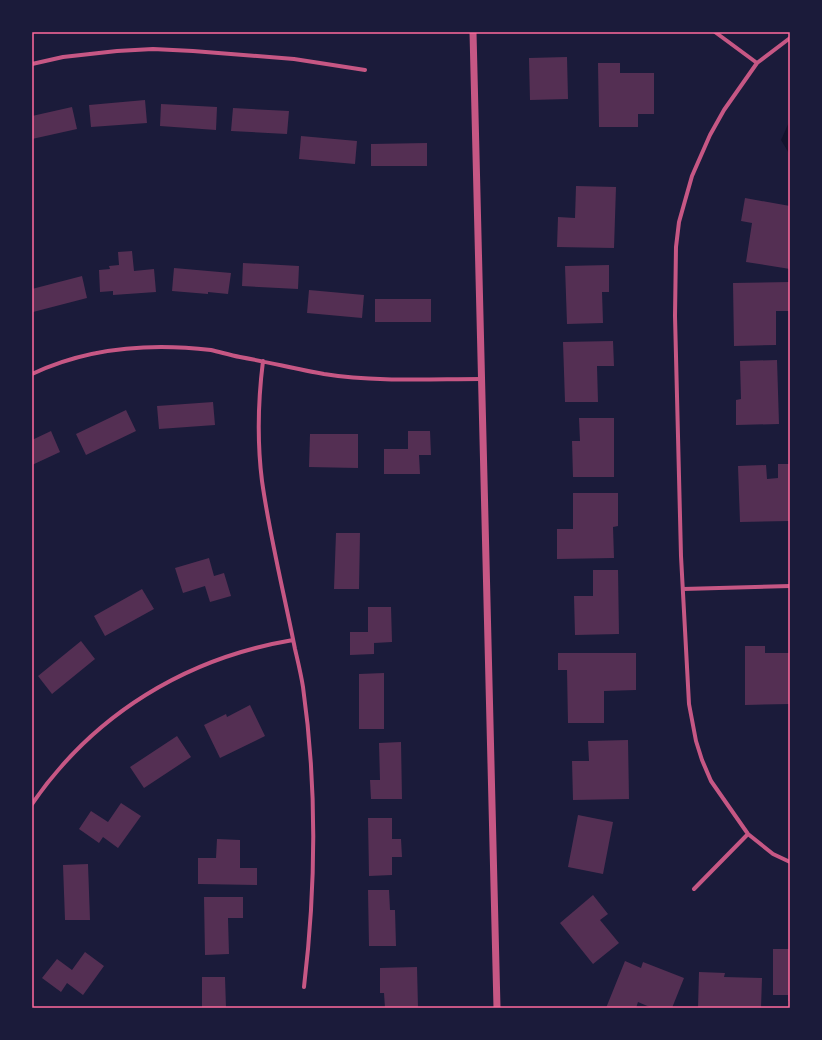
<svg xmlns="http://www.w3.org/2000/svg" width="822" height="1040" font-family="'Zilla Slab',serif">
  <rect width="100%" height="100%" fill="#1b1b3a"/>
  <path fill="#12122b" d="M 790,120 L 790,155 L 781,140 Z"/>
  <path fill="#542f53" d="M 567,57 L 568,99 L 530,100 L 529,58 Z
    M 598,63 L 620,63 L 620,73 L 654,73 L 654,114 L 638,114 L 638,127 L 599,127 Z
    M 145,100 L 147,123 L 91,127 L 89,105 Z
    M 161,104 L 217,107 L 216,130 L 160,126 Z
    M 72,107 L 77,129 L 32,139 L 32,116 Z
    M 233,108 L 289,111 L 287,134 L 231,131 Z
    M 301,136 L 357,141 L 355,164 L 299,159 Z
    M 427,143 L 427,166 L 371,166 L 371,144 Z
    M 576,186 L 616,187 L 614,248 L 557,247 L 558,217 L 575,218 Z
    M 745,198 L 790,206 L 790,269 L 746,262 L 752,223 L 741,221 Z
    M 132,251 L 134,271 L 154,269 L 156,292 L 113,295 L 113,291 L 100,292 L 99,270 L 110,269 L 109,266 L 119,265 L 118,252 Z
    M 243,263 L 299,266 L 298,289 L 242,286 Z
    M 609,265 L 609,292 L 602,292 L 603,323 L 567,324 L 565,266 Z
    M 174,268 L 231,273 L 228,294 L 208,292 L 208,294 L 172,291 Z
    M 82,276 L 87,298 L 33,312 L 32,307 L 32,289 Z
    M 790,282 L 790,311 L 776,311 L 776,345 L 734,346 L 733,283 Z
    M 309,290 L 364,295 L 362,318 L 307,313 Z
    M 375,299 L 431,299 L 431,322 L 375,322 Z
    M 613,341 L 614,366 L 597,366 L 598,402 L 565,402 L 563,342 Z
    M 777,360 L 779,424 L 736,425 L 736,400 L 741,399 L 740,361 Z
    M 213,402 L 215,425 L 159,429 L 157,406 Z
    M 126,410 L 136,431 L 86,455 L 76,434 Z
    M 579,418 L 614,418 L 614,477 L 573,477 L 572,441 L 580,441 Z
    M 51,431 L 60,452 L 32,465 L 32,440 Z
    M 408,431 L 430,431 L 431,455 L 419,455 L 420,474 L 384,474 L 384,449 L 408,449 Z
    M 310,434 L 358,434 L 358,468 L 309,467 Z
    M 778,464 L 790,464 L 790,521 L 740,522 L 738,466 L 766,465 L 767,479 L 778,478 Z
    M 573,493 L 618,493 L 618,526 L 613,527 L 614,558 L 557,559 L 557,529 L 573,529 Z
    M 336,533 L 360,533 L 359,589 L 334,589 Z
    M 209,558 L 214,576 L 224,573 L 231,596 L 210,602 L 205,586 L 183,593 L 175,568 Z
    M 593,570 L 618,570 L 619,634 L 575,635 L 574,596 L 593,596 Z
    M 142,589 L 154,609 L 105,636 L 94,616 Z
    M 368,607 L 391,607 L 392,642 L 374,643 L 374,654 L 350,655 L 350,632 L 368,632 Z
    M 81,641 L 95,659 L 52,694 L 38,676 Z
    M 745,646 L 765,646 L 765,653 L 790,653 L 790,704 L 745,705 Z
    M 558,653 L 636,653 L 636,690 L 604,691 L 604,723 L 568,723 L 567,670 L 558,670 Z
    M 384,673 L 384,729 L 359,729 L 359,674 Z
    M 250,705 L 265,736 L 220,758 L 204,725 L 226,714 L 227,717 Z
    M 177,736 L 191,757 L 144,788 L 130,767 Z
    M 628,740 L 629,799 L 573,800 L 572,761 L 589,761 L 588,741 Z
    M 401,742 L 402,799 L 371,799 L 370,780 L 380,780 L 379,743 Z
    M 121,803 L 141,816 L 118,848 L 103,837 L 99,843 L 79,829 L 91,811 L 108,822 Z
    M 578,815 L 613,822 L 603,874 L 568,867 Z
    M 368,818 L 392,818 L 392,839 L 401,839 L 402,857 L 392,857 L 392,875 L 369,876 Z
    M 217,839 L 240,840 L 240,868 L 257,868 L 257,885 L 198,884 L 198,858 L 216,858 Z
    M 88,864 L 90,920 L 65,920 L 63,865 Z
    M 368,890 L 389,890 L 390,910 L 395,910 L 396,946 L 369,946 Z
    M 593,895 L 608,914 L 600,920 L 619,943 L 593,964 L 560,923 Z
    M 204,897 L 243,897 L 243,918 L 228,918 L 229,954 L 205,955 Z
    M 773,949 L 790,949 L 790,1001 L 788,1001 L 788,995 L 773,995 Z
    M 85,952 L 104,966 L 83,995 L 67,983 L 61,992 L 42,978 L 57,959 L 72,970 Z
    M 625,961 L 641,968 L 643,962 L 684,978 L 672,1008 L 652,1008 L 638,1002 L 636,1008 L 606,1008 Z
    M 417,967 L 418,1008 L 385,1008 L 384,993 L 380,993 L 380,968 Z
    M 699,972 L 725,973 L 724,977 L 762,978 L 761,1008 L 698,1008 Z
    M 202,977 L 225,977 L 226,1008 L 202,1008 Z"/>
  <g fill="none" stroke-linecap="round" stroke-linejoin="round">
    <path stroke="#c65784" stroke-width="4" d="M 715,32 L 757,63
      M 790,38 L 757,63 L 724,110 L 710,135 L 692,176 L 679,222 L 676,247 L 675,316 L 681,556 L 689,704 L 696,741 L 702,760 L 711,781 L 748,834 L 773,854 L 790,862
      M 32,64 L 63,57 L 117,51 L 153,49 L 193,51 L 294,59 L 365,70
      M 263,361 C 258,401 257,441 262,481 C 270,538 284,593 295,649 C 298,662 301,674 303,687 C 317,786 316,887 304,987
      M 32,374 C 87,348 151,343 211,350 C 220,352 230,355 240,357 C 268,362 296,369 324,374 C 376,382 429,379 481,379
      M 683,589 L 790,586
      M 32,804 C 94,714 186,658 293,640
      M 694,889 L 748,834"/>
    <path stroke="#c65784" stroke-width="7" d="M 473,32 L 497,1008"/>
  </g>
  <rect width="822" height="1040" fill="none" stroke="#1b1b3a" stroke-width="66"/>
  <rect x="33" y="33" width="756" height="974" fill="none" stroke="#ff6b9d" stroke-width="1.5"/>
</svg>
